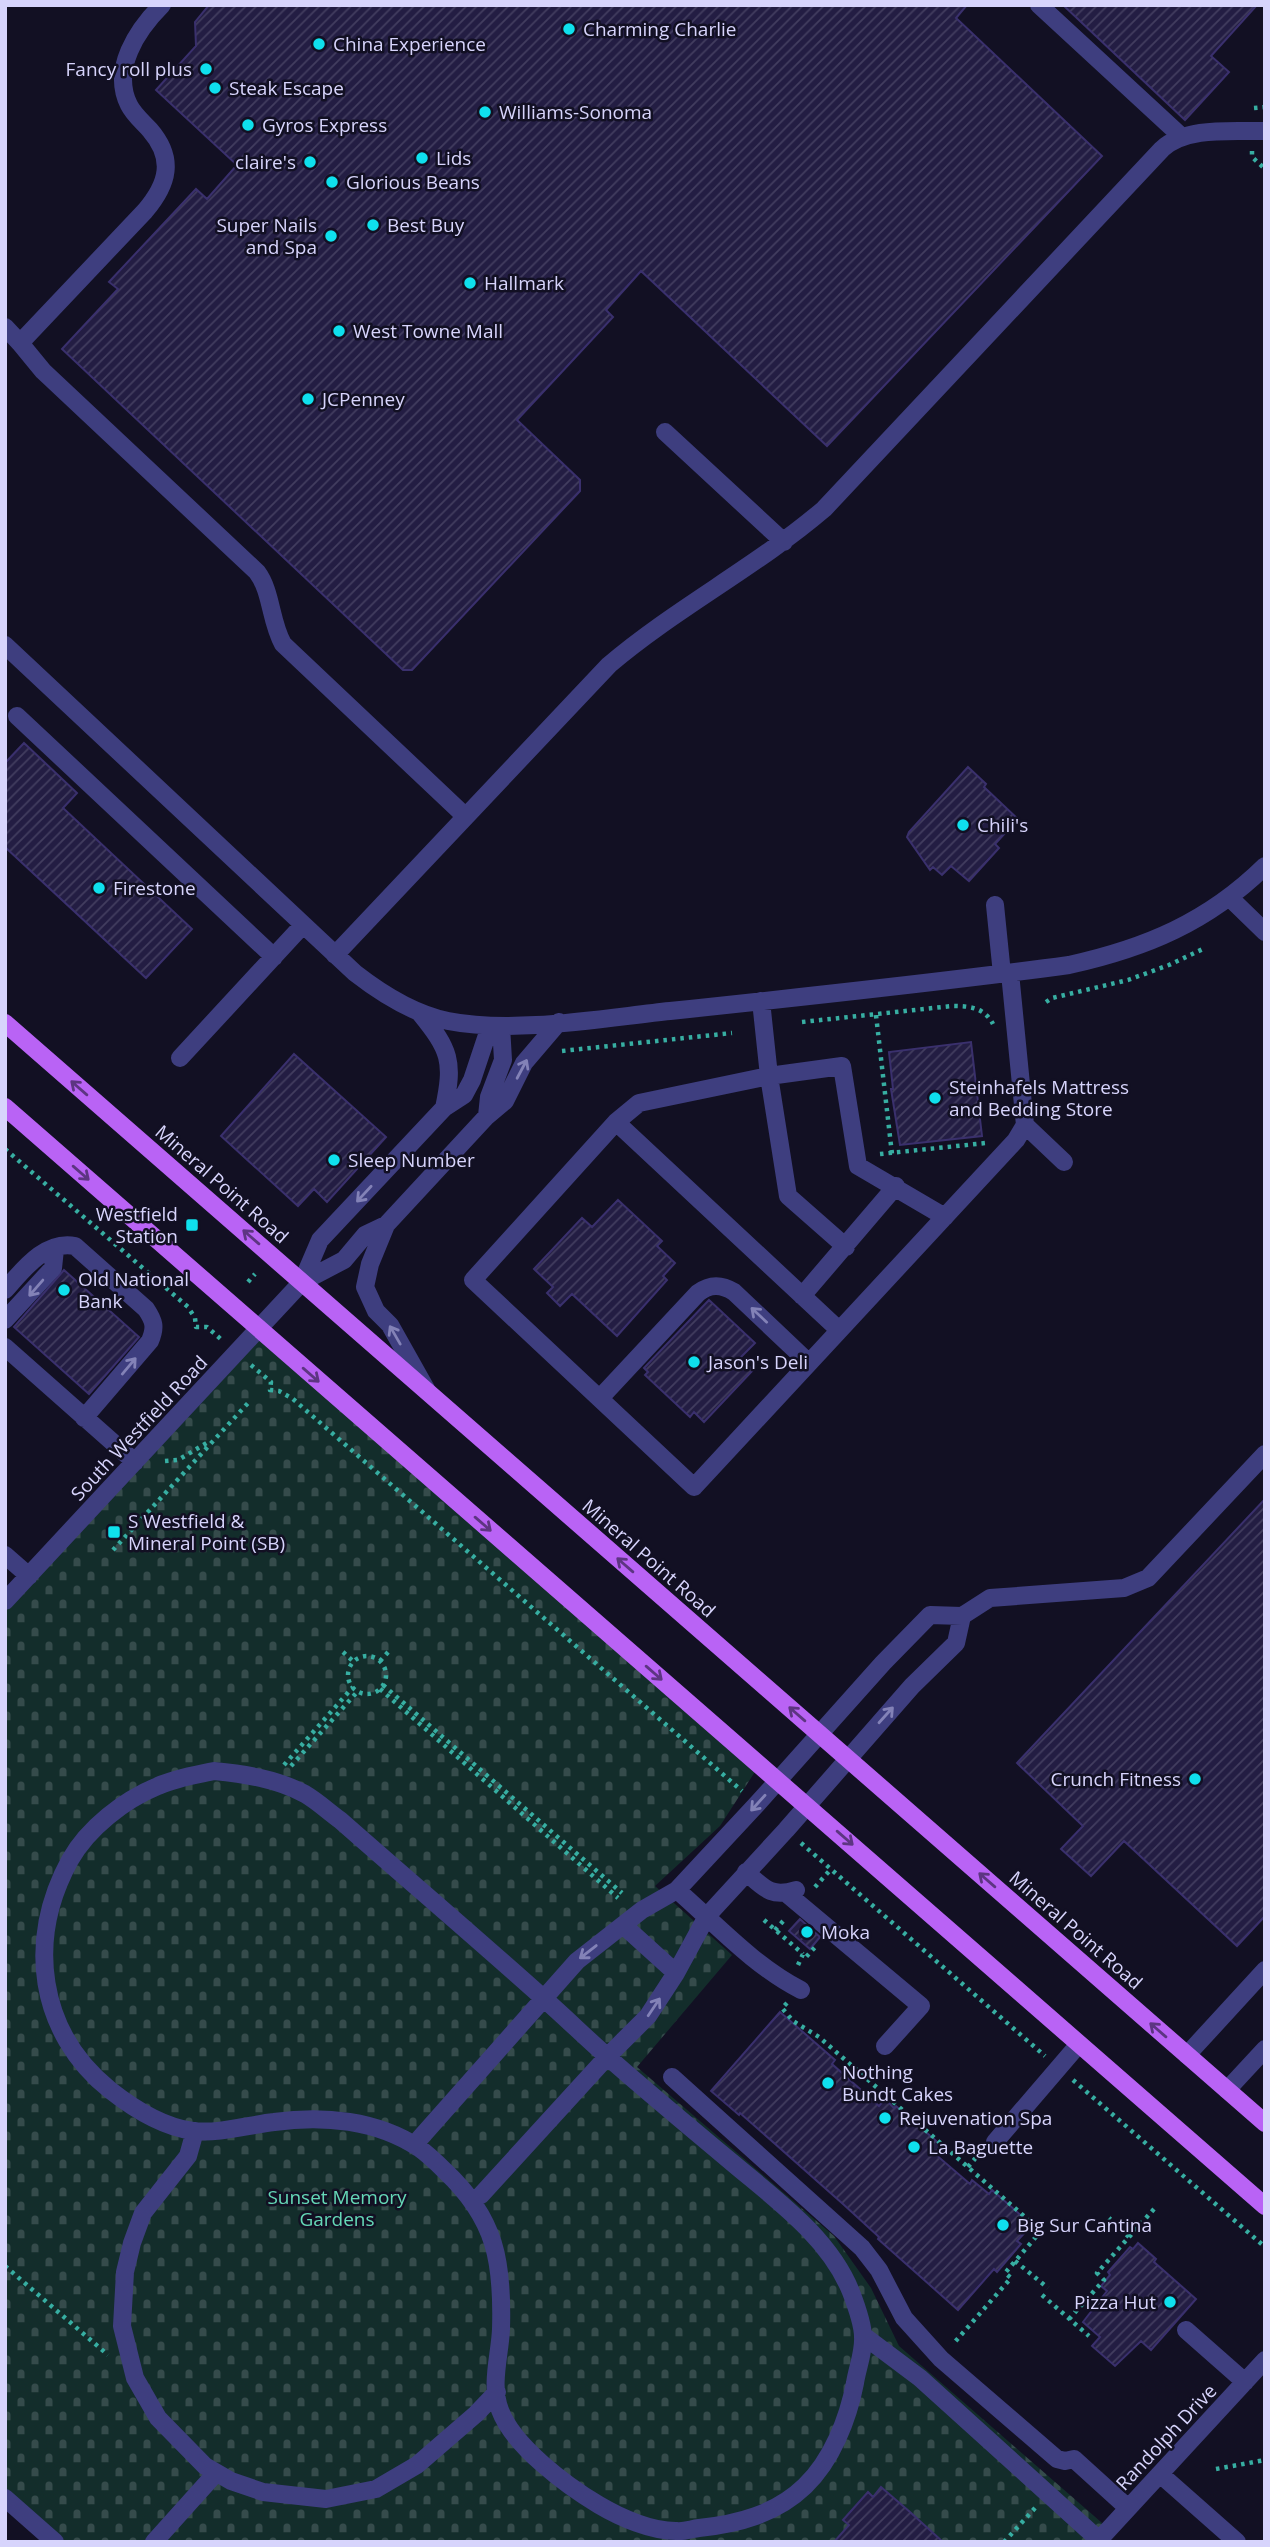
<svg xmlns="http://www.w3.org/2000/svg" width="1270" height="2547" font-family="'Open Sans',sans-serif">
  <defs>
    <pattern id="cemetery-stones" width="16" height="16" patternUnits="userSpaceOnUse" patternTransform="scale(1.75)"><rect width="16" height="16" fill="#132d2b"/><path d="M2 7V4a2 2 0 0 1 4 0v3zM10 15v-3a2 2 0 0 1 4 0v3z" fill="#354b4b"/></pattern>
    <pattern id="building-hatch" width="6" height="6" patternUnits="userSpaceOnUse" patternTransform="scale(1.75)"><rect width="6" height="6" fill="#231d43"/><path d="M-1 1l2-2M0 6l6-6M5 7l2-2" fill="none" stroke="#423d5f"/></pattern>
  </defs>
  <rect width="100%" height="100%" fill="#121023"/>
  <path fill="url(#cemetery-stones)" d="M 260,1329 L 760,1764 L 720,1826 L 655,1886 L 732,1955 L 637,2067 L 834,2236 L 871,2288 L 899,2346 L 1109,2529 L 1097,2542 L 46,2542 L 5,2507 L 5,1601 Z"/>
  <path fill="url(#building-hatch)" stroke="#3a306d" stroke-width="2" d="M 209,5 L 967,5 L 956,18 L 1102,156 L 827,446 L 641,271 L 606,310 L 613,317 L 517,420 L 580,480 L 580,491 L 412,670 L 403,670 L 62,349 L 118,289 L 109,282 L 196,189 L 207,199 L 237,165 L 156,90 L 196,46 L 195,22 Z
    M 1063,5 L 1257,5 L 1211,56 L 1229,72 L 1185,120 Z
    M 24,743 L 77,793 L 63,808 L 192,929 L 146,978 L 5,847 L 5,763 Z
    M 968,767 L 986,784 L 984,787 L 1018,819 L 995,844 L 999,848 L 969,881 L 951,866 L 942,875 L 933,867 L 930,870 L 907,837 L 909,832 Z
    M 971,1042 L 982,1136 L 900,1145 L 891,1089 L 893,1089 L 889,1052 Z
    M 294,1054 L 386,1137 L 327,1202 L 314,1189 L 298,1206 L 221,1136 Z
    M 618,1200 L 662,1241 L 657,1246 L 675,1263 L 663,1276 L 667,1280 L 617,1336 L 572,1294 L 560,1306 L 547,1293 L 553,1287 L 534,1269 L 582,1218 L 592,1227 Z
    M 64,1270 L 139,1337 L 89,1394 L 14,1327 Z
    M 709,1300 L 755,1343 L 740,1358 L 753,1370 L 704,1422 L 694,1412 L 690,1417 L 645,1375 L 648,1372 L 644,1368 Z
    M 1265,1499 L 1265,1916 L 1237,1946 L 1124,1841 L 1091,1876 L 1061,1849 L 1083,1826 L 1017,1763 Z
    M 800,1919 L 820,1937 L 810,1949 L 789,1931 Z
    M 780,2012 L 835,2060 L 832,2064 L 879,2106 L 885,2099 L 894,2108 L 896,2106 L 942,2146 L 935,2154 L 970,2184 L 972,2180 L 989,2194 L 992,2190 L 1032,2225 L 1017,2241 L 1021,2244 L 997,2272 L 994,2269 L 958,2310 L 878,2239 L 879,2237 L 843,2204 L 740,2113 L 739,2115 L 711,2091 Z
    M 1138,2243 L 1156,2259 L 1154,2262 L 1196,2299 L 1151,2350 L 1141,2341 L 1115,2366 L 1092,2346 L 1100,2337 L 1083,2322 L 1107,2291 L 1101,2286 L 1110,2275 L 1108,2272 L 1130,2247 L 1133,2249 Z
    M 881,2487 L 910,2512 L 943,2542 L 834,2542 L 849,2525 L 843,2520 L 868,2492 L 873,2497 Z"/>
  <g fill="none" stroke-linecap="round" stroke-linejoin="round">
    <path stroke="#37aea2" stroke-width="4.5" stroke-dasharray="3.5 5" stroke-linecap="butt" d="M 1254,108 L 1265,107
      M 1252,151 L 1252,157 L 1265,169
      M 1046,1002 L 1052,998 L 1128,980 L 1169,965 L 1205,948
      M 876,1015 L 892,1154
      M 802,1022 L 952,1006 C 969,1006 984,1007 993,1024
      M 562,1051 L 732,1033
      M 5,1149 L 188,1307 L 195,1318 L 196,1327 L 207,1327 L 223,1341
      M 880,1154 L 986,1143
      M 248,1282 L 255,1274
      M 251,1365 L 271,1382 L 270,1390 L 279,1391 L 293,1399 L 742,1791
      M 165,1461 L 178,1460 L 210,1441
      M 113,1550 L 249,1402
      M 343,1652 L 354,1662
      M348 1675a19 19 0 1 1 38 0a19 19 0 1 1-38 0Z
      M 380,1661 L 390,1650
      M 383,1685 L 622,1893
      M 380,1689 L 618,1898
      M 284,1765 L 353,1687
      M 291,1766 L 358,1691
      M 801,1843 L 1045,2056
      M 815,1887 L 831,1869
      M 764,1920 L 803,1954
      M 775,1930 L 785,1919
      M 798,1965 L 803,1954 L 806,1957 L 817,1945
      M 787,2003 L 782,2008 L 793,2021 L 819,2037 L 1041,2231 L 1005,2273 L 1011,2278 L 954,2343
      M 1073,2080 L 1265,2247
      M 968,2167 L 979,2154
      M 1129,2237 L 1154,2209
      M 1015,2261 L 1048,2288
      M 5,2266 L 108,2355
      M 1042,2295 L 1089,2336
      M 1069,2319 L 1104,2280 L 1097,2273 L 1129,2237 L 1109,2218
      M 1216,2469 L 1265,2460
      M 1004,2542 L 1036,2507"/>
    <path stroke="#3e3e7f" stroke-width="18" d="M 162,5 C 137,30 111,69 129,105 C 134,115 143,122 150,130 C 175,159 168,184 145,211 L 20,343 L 43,371 L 257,572 C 272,592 270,621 283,644 L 465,816
      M 1039,5 L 1182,137
      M 5,327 L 20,343
      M 665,432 L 784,542
      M 5,645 L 355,973 C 382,994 414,1014 448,1021 C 514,1034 603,1018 670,1011 C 803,997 936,983 1069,965 C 1146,948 1208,922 1265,866
      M 17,716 L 274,957
      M 1230,898 L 1265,932
      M 995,905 L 1002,974
      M 335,955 L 609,665 C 676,608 756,567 824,509 L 1162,149 C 1187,126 1233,132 1265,131
      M 761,1001 L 769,1076 L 788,1196 L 846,1247
      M 420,1013 C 450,1050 454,1061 444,1108
      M 180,1058 L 303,925
      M 487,1116 L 489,1097 L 503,1060 L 501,1026
      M 616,1122 L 839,1330
      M 1025,1125 L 1064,1162
      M 945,1217 L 858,1166 L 842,1066 L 769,1076 L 639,1103 L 616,1122 L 473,1280 L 694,1487 L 1016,1140 L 1025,1125 L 1010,973
      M 386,1225 L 370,1264 L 365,1287 L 376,1311 L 390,1325 L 426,1389
      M 302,1282 L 344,1260 L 365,1235 L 386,1225 L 487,1116 L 505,1101 L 524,1063 L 559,1022
      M 5,1290 C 23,1270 45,1240 75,1246 L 146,1309 C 154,1321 156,1327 150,1341 L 84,1418
      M 802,1296 L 896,1186
      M 5,1320 L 53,1268 L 55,1249
      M 5,1347 L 135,1462
      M 600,1398 L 698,1293 C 710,1284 721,1284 734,1292 L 808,1362
      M 5,1555 L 29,1576
      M 5,1601 L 302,1282 L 320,1240 L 444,1108 L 464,1095 L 472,1080 L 490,1026
      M 214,1771 C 245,1774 277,1779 305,1794 C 317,1801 329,1812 340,1820 C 407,1879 475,1937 542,1997 C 565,2017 587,2039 610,2059 C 651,2095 693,2130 735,2165 C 778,2201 830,2239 851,2292 C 856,2305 863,2324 863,2337 C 864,2352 857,2369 855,2383 C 848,2419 832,2460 805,2486 C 776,2514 738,2524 699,2528 C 691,2529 684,2532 676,2531 C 651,2531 621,2518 599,2505 C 567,2486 513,2446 500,2410 C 490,2385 500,2355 501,2329 C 503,2262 496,2219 445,2171 C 437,2163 429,2155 419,2148 C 377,2120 323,2115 274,2122 C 248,2125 219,2134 193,2131 C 163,2127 134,2109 110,2090 C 38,2032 26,1940 70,1860 C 88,1828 124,1800 158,1786 C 175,1778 195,1775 214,1771 Z
      M 746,1872 C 764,1888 771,1898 796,1890
      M 677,1890 C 716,1924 754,1966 801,1990
      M 786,1893 L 921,2006 L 885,2046
      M 623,1925 L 676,1973
      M 1187,2055 L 1265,1970
      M 672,2077 L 862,2248 L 879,2270 L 904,2318 L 941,2359 L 1057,2459 L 1065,2461 L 1074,2459 L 1128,2508
      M 1227,2090 L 1265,2049
      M 195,2131 L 188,2156 L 143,2213 L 132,2243 L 125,2272 L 122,2326 L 135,2378 L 158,2418 L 205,2466 L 231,2481 L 263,2492 L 326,2499 L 376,2489 L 417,2465 L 476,2414 L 497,2392
      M 995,2142 L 1079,2044
      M 414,2145 L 577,1961 L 642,1910 L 677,1890 L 757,1804 L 883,1663 L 930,1615 L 962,1616
      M 472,2200 L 481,2195 L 607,2057 L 648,2016 L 676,1973 L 707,1916 L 786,1830 L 912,1686 L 956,1643 L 962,1616 L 990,1598 L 1124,1588 L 1148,1578 L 1265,1454
      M 1186,2330 L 1245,2382
      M 864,2336 L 920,2378 L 1099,2540
      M 1160,2474 L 1237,2542
      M 5,2498 L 55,2542
      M 154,2542 L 216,2473
      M 1097,2542 L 1265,2360"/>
    <path stroke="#b963f5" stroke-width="18" d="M 5,1023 L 1265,2123
      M 5,1107 L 1265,2206"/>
  </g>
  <defs><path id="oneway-shaft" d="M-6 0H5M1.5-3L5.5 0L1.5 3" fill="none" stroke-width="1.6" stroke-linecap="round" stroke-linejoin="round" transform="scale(1.75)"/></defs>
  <g stroke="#8382b7">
    <use href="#oneway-shaft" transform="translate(522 1069) rotate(-62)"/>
    <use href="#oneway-shaft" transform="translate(364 1194) rotate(133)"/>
    <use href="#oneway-shaft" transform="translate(36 1288) rotate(131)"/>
    <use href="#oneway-shaft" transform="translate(759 1315) rotate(-137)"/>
    <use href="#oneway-shaft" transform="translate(395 1335) rotate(-120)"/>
    <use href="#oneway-shaft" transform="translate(129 1366) rotate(-50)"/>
    <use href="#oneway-shaft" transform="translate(886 1715) rotate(-48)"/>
    <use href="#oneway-shaft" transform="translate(758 1803) rotate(132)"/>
    <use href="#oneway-shaft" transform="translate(588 1952) rotate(142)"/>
    <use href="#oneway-shaft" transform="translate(654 2007) rotate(-56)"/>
  </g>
  <g stroke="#5d3582">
    <use href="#oneway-shaft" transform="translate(79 1088) rotate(-139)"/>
    <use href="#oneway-shaft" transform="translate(81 1173) rotate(41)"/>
    <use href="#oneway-shaft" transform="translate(251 1237) rotate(-139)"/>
    <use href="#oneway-shaft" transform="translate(311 1375) rotate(41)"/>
    <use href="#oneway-shaft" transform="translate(483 1524) rotate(41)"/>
    <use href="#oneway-shaft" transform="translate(625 1565) rotate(-139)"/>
    <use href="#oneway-shaft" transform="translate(654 1673) rotate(41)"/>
    <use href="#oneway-shaft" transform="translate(797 1714) rotate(-139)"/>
    <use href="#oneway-shaft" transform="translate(845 1838) rotate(41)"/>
    <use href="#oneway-shaft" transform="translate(987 1880) rotate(-139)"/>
    <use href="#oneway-shaft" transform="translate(1158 2030) rotate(-139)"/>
  </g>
  <g fill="#0fe0ed" stroke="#121023" stroke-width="2.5">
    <circle cx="569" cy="29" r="7"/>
    <circle cx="319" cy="44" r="7"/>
    <circle cx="206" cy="69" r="7"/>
    <circle cx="215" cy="88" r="7"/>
    <circle cx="485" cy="112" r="7"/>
    <circle cx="248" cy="125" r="7"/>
    <circle cx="422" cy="158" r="7"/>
    <circle cx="310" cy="162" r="7"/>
    <circle cx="332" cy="182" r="7"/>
    <circle cx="373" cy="225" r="7"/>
    <circle cx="331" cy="236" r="7"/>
    <circle cx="470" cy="283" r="7"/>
    <circle cx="339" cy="331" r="7"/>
    <circle cx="308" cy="399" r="7"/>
    <circle cx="963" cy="825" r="7"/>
    <circle cx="99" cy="888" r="7"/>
    <circle cx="935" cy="1098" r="7"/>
    <circle cx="334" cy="1160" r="7"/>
    <rect x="185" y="1218" width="14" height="14" rx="3.5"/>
    <circle cx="64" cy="1290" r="7"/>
    <circle cx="694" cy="1362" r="7"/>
    <rect x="107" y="1525" width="14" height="14" rx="3.5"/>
    <circle cx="1195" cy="1779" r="7"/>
    <circle cx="807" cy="1932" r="7"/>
    <circle cx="828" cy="2083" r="7"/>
    <circle cx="885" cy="2118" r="7"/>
    <circle cx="914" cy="2147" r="7"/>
    <circle cx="1003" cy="2225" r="7"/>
    <circle cx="1170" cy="2302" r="7"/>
  </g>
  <g text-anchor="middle" stroke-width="5" stroke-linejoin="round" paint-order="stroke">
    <g font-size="19" fill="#d7d4fc" stroke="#121023" text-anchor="start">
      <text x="583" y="36">Charming Charlie</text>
      <text x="333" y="51">China Experience</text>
      <text x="192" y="76" text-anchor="end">Fancy roll plus</text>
      <text x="229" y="95">Steak Escape</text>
      <text x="499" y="119">Williams-Sonoma</text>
      <text x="262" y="132">Gyros Express</text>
      <text x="436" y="165">Lids</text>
      <text x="296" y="169" text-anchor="end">claire's</text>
      <text x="346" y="189">Glorious Beans</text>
      <text x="317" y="232" text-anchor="end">Super Nails<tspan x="317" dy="22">and Spa</tspan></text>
      <text x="387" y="232">Best Buy</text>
      <text x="484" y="290">Hallmark</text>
      <text x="353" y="338">West Towne Mall</text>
      <text x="322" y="406">JCPenney</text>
      <text x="977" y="832">Chili's</text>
      <text x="113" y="895">Firestone</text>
      <text x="949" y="1094">Steinhafels Mattress<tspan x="949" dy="22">and Bedding Store</tspan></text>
      <text x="348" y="1167">Sleep Number</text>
      <text x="178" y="1221" text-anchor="end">Westfield<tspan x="178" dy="22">Station</tspan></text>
      <text x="78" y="1286">Old National<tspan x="78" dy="22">Bank</tspan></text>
      <text x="708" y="1369">Jason's Deli</text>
      <text x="128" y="1528">S Westfield &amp;<tspan x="128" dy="22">Mineral Point (SB)</tspan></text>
      <text x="1181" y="1786" text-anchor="end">Crunch Fitness</text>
      <text x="821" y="1939">Moka</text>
      <text x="842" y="2079">Nothing<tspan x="842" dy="22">Bundt Cakes</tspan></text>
      <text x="899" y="2125">Rejuvenation Spa</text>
      <text x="928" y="2154">La Baguette</text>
      <text x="1017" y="2232">Big Sur Cantina</text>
      <text x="1156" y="2309" text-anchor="end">Pizza Hut</text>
    </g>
    <g font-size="19" fill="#d7d4fc" stroke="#121023">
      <text transform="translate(222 1184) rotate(41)" y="7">Mineral Point Road</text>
      <text transform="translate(139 1428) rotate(-47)" y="7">South Westfield Road</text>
      <text transform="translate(649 1558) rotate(41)" y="7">Mineral Point Road</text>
      <text transform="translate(1076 1930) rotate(41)" y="7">Mineral Point Road</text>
      <text transform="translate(1166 2437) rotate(-47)" y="7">Randolph Drive</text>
    </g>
    <g font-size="19" fill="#65d8b7" stroke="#121023">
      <text x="337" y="2204">Sunset Memory<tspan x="337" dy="22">Gardens</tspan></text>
    </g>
  </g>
  <rect width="1270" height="2547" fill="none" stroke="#d7d4fc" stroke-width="14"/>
</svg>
